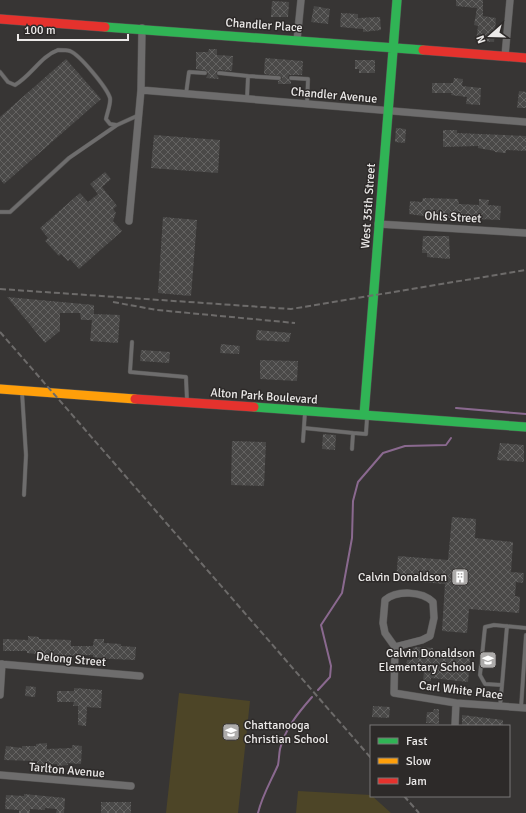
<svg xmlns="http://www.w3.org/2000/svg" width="526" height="813" font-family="Signika,sans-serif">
  <defs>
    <pattern id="building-cross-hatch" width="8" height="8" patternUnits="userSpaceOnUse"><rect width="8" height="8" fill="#4a4948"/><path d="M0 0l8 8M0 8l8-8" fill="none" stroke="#646362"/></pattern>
  </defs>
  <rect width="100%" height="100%" fill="#373534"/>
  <path fill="#4d4527" d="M 179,693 L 250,701 L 238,813 L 166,813 Z
    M 298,791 L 371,795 L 391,813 L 296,813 Z"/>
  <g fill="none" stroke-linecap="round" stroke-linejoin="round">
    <path stroke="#8a698f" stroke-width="2" d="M 456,408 L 526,414
      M 318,690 L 330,677 L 331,666 L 321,625 L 342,593 L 352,538 L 353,501 L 358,482 L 383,453 L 405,446 L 446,445 L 451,438
      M 258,813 C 262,796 271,781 278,765 C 279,760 279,754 280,749 C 285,729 298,713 312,697"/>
  </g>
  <path fill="url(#building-cross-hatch)" d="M 456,0 L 483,0 L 483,16 L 496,18 L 494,42 L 476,41 L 478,26 L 474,25 L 477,8 L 456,6 Z
    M 272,1 L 289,2 L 288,17 L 271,17 Z
    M 314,6 L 330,9 L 328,24 L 311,22 Z
    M 341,13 L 358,14 L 358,18 L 380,17 L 381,30 L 363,32 L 363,29 L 340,27 Z
    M 209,49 L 217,49 L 217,55 L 233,56 L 232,71 L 218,70 L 216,73 L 219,79 L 206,78 L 208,74 L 207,71 L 196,69 L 196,52 L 208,52 Z
    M 265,58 L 303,61 L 302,75 L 289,75 L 288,78 L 291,81 L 291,84 L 278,84 L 278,81 L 282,79 L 281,76 L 264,74 Z
    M 66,59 L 101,99 L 4,184 L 0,179 L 0,117 Z
    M 355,60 L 375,60 L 375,73 L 359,73 L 359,69 L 355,69 Z
    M 454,78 L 463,79 L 462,86 L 481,88 L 480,105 L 466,104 L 467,97 L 451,95 L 452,93 L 432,93 L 432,83 L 453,83 Z
    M 519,91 L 526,92 L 526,108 L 517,108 Z
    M 396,128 L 406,129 L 405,143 L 395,142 Z
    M 443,130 L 457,130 L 457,133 L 526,136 L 526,151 L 506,150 L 506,153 L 495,152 L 495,151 L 478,148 L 478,146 L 443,147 Z
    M 154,135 L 220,140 L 218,173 L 151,168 Z
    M 105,172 L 111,179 L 102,187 L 117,206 L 113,209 L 116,213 L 113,221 L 122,231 L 79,269 L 70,259 L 68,261 L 61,254 L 59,256 L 45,241 L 48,238 L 40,228 L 80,193 L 88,202 L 98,194 L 90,184 Z
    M 423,198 L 458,199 L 459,204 L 479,205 L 479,199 L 489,200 L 488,205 L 501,206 L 500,220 L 430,217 L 409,214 L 410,201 L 422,202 Z
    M 163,217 L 197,220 L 191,296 L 158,293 Z
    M 423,236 L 449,236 L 450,259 L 427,257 L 427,253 L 422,253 Z
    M 7,297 L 94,305 L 94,314 L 120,315 L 118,343 L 90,341 L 92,320 L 81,320 L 80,313 L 60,313 L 60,331 L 45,343 Z
    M 257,330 L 291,333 L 289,342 L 256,340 Z
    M 221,344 L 240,346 L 239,354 L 220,353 Z
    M 141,350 L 170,352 L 169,363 L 140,361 Z
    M 260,360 L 298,361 L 297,381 L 260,379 Z
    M 323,434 L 336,435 L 335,450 L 322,449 Z
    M 232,441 L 266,442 L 264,486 L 231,485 Z
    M 500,443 L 524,445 L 524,462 L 497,460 Z
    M 452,517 L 476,519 L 475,538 L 513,542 L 511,572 L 524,573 L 523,583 L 516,582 L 515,596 L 520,597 L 519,613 L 469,609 L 467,633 L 442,631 L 445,584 L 396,580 L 398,556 L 448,560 Z
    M 28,636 L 39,637 L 39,639 L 71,640 L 71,646 L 93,646 L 94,639 L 104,639 L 104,643 L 121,644 L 121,646 L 136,647 L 135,660 L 111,659 L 93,657 L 93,655 L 60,656 L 27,653 L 27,651 L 3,651 L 3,639 L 28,640 Z
    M 417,647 L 433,648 L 433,655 L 470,658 L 468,682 L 431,678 L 431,681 L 423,681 L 424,671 L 406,669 L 407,660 L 412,660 L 413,648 Z
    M 26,686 L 36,687 L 35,697 L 25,696 Z
    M 74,688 L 102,690 L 101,708 L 87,707 L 86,726 L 78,725 L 78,706 L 73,706 L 74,702 L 57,702 L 57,691 L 74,691 Z
    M 373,706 L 390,707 L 389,718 L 372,717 Z
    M 434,709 L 439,709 L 439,724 L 426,723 L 427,712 L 433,712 Z
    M 462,715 L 503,720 L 503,726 L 462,726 Z
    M 47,743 L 47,749 L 72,748 L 72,745 L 82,746 L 81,764 L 67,763 L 68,765 L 57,766 L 57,764 L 37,765 L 37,761 L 4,760 L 6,746 L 22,748 L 22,746 L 36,746 L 36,744 Z
    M 24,794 L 65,798 L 64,813 L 56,813 L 57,809 L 45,808 L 45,810 L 30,809 L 30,813 L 19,813 L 19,810 L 5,809 L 6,795 L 24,796 Z
    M 101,802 L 131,802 L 131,813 L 101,813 Z"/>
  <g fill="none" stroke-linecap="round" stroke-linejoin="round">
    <defs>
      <path id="lane" d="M 0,72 L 8,82 L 15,85 C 31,76 41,56 58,50 C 61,50 67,50 70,51 C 80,55 107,88 110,98 C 111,104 107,113 106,119 L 110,124 L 117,125 L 139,115
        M 219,73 L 248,76
        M 291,78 L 308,79 L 307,104
        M 186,94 L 189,72 L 205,73
        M 247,99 L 248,76 L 279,78
        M 0,212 L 10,212 L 69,158 L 117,125
        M 132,342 L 130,372 L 186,377 L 187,401
        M 22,392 L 26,455 L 24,495
        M 304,428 L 353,433 L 352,449
        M 353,433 L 366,434 L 367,418
        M 303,441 L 305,412
        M 502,685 L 507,626
        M 500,706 L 502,685 L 485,684 L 480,675 L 485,627 L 494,625 L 526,628
        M 521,708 L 526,635"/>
      <path id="street" d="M 297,40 L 301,0
        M 505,56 L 510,0
        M 141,90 L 526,122
        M 129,221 L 141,90 L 142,28
        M 378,224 L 526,233
        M 395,647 L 422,640 L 430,636 L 434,618 L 433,602 C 422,591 397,590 385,600 L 383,623 L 385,633 L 395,647 L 394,693 L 456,703 L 526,708
        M 0,664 L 140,676
        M 0,695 L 2,664
        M 455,726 L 456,703
        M 0,775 L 131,786"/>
      <path id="fast" d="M 105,27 L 423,50
        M 254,407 L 526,427
        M 364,415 L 397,0"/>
      <path id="slow" d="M 0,389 L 135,399"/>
      <path id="jam" d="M 0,19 L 105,27
        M 423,50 L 526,58
        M 135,399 L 254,407"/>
    </defs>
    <use href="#lane" stroke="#545352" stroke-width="4.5"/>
    <use href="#street" stroke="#545352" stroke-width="8"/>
    <use href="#fast" stroke="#545352" stroke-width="10"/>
    <use href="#slow" stroke="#545352" stroke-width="10"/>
    <use href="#jam" stroke="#545352" stroke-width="10"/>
    <use href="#lane" stroke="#6e6d6d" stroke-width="3.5"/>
    <use href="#street" stroke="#6e6d6d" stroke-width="7"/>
    <use href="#fast" stroke="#30b455" stroke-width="9"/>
    <use href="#slow" stroke="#ff9f0a" stroke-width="9"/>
    <use href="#jam" stroke="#e5322d" stroke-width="9"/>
    <path stroke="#6d6b6a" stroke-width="2" stroke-dasharray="6 3" stroke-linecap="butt" d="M 0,289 L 291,309 L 526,270
      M 113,302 L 157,310 L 295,323
      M 0,332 L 371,758
      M 404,796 L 419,813"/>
  </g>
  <defs>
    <symbol id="building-square" viewBox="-11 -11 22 22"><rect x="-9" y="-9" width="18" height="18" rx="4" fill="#adabaa" stroke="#2d2a29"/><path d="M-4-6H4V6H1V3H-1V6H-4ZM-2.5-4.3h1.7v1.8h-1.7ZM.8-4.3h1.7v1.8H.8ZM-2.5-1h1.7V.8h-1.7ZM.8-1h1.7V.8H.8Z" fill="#fff"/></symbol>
    <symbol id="school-square" viewBox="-11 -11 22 22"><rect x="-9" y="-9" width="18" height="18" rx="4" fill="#adabaa" stroke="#2d2a29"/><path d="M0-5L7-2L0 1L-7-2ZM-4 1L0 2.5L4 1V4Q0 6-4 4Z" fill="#fff"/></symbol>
  </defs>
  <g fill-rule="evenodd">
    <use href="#building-square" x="450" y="567" width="20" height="20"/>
    <use href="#school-square" x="478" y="650" width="20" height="20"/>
    <use href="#school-square" x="221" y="722" width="20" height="20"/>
  </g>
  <g text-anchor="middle" stroke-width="3" stroke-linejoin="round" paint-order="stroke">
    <g font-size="12" fill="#eceae9" stroke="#2d2a29">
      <text transform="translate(264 25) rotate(4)" y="4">Chandler Place</text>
      <text transform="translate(334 95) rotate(5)" y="4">Chandler Avenue</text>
      <text transform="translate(368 206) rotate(-86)" y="4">West 35th Street</text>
      <text transform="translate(453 217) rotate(3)" y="4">Ohls Street</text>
      <text transform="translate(264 396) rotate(4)" y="4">Alton Park Boulevard</text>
      <text transform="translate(71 659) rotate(5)" y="4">Delong Street</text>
      <text transform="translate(461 690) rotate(7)" y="4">Carl White Place</text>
      <text transform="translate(67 770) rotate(5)" y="4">Tarlton Avenue</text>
    </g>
    <g font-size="12" fill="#eceae9" stroke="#2d2a29" text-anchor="end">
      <text x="447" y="581">Calvin Donaldson</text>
      <text x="475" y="657">Calvin Donaldson<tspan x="475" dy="14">Elementary School</tspan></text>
      <text x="244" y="729" text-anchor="start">Chattanooga<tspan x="244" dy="14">Christian School</tspan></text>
    </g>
  </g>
  <rect x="370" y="725" width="140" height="72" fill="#2d2a29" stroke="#797776"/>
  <rect x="378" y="738" width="20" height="6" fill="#30b455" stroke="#797776"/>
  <text x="406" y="745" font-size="12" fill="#eceae9">Fast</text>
  <rect x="378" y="758" width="20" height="6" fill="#ff9f0a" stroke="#797776"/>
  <text x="406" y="765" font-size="12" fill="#eceae9">Slow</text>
  <rect x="378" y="778" width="20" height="6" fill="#e5322d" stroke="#797776"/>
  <text x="406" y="785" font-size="12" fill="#eceae9">Jam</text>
  <g transform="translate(490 36) rotate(250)" stroke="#2d2a29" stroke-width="3" paint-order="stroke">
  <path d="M0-3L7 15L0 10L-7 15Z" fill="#eceae9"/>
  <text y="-6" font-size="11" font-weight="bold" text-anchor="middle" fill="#eceae9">N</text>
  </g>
  <path d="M18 34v6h110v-6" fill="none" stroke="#eceae9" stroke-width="2"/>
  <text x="24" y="34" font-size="12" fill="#eceae9" stroke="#2d2a29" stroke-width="3" paint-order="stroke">100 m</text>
</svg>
